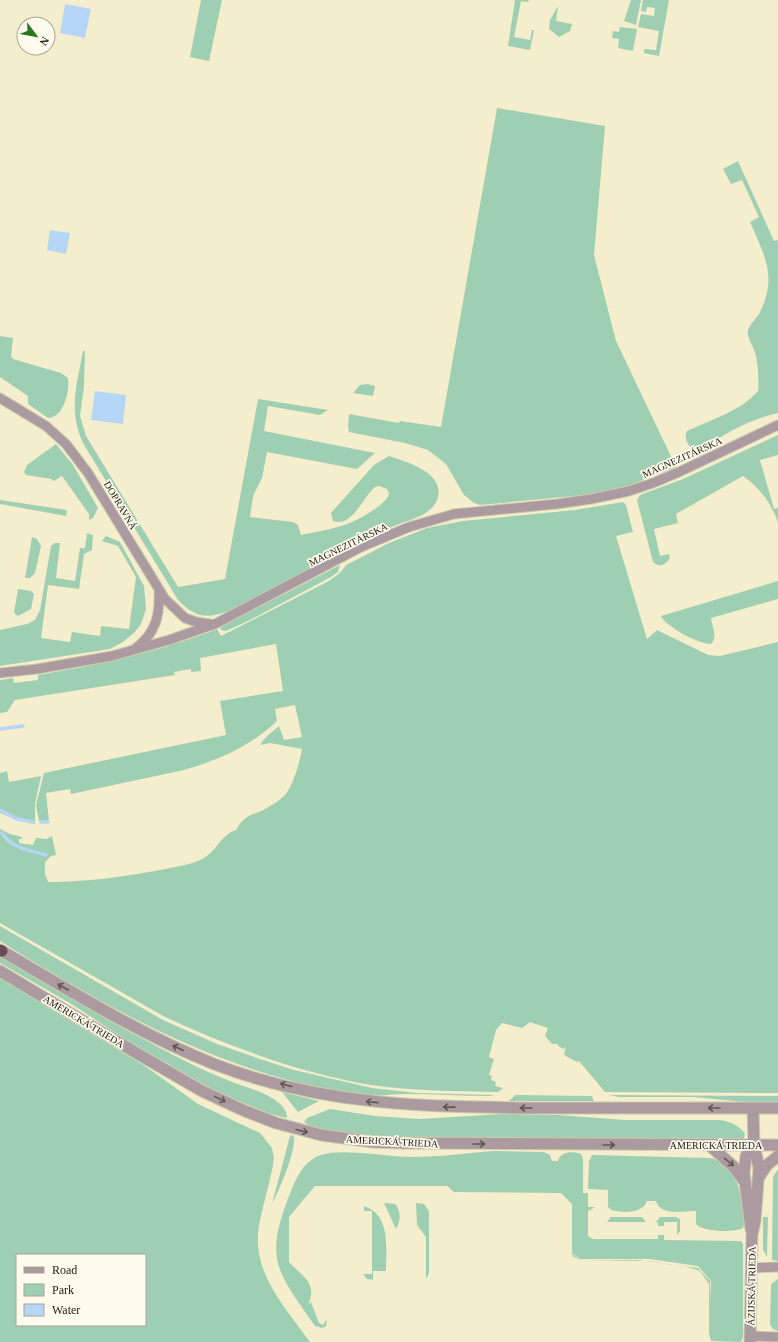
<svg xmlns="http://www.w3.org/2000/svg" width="778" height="1342" font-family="'Times New Roman',serif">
  <rect width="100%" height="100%" fill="#f5eecc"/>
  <path fill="#9fcfb2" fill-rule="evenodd" d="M 201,0 L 222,0 L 209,61 L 190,57 Z
    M 515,0 L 529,0 L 528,2 L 521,1 L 514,37 L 530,40 L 532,30 L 534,30 L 530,50 L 508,46 Z
    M 631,0 L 641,0 L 636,25 L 624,21 Z
    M 643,0 L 669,0 L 659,56 L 644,53 L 644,49 L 656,50 L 659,31 L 638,27 L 641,14 L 654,16 L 655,8 L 647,7 L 646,12 L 641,11 Z
    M 558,6 L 556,21 L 572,24 L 570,31 L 559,37 L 549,29 L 550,20 Z
    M 620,27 L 637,29 L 633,51 L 618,48 L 619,39 L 612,38 L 613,31 L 619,32 Z
    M 497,108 L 605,126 L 594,255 L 616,341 L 676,467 L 626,487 L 595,494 L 480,505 L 474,503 L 464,495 L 446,464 L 428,450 L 405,443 L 349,432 L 348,427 L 349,414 L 399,423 L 400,421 L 441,427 Z
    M 738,161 L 774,241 L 778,240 L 778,413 C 750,419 726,433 702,449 L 704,453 L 700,454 C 692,452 682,439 687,431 C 710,420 741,411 758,391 C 759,381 758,362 755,352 C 753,346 749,341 748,335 C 746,328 755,320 759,314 C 778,277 765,257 750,222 L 759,217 L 742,180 L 731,184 L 723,169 Z
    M 0,336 L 13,338 L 11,356 L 13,359 L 61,373 L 68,378 C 70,390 64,418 48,418 L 28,404 L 28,396 L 0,377 Z
    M 83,351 L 85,351 L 84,386 L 80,416 L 86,436 L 178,587 L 225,579 L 258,399 L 328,410 L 320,415 L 268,406 L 264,431 L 375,453 L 357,469 L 267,452 L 262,478 L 253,496 L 250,517 L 293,522 L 298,525 L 301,535 C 314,532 328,530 341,526 C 353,523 388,505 389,493 L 387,489 L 379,486 L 375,487 C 363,497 352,528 333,521 L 331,513 L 374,465 L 389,456 C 407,462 447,473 437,500 C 431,516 408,520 394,526 C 337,551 285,584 229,611 C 206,619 196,618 178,600 L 83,443 C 68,410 77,385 83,351 Z
    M 367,384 L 375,386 L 373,396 L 353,393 L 360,385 Z
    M 778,435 L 778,455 L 760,460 L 774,509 L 778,508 L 778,523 C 772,504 759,487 743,476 L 676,514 L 678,523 L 654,529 L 660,556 L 669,554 L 670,558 C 665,565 660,568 653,562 L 639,508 L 637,500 L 640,495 L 683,479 Z
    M 56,444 L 73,465 L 98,508 L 93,518 L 89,520 L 89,514 L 62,476 L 54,481 L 51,479 L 26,475 L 24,472 L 27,465 Z
    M 0,500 L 67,510 L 66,516 L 0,504 Z
    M 623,502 L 626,505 L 633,532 L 616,536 L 647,639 L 657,630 L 708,655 L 720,656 L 778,642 L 778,1093 L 605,1092 L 579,1061 L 577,1062 L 564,1055 L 566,1047 L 564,1049 L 558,1046 L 558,1044 L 552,1044 L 545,1036 L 548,1028 L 530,1022 L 522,1028 L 502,1023 L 496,1030 L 489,1057 L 494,1059 L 489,1075 L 492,1076 L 491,1080 L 496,1082 L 495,1086 L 503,1088 L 498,1092 C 456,1091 413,1091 371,1085 C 300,1073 230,1047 165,1017 L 0,923 L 0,829 L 10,834 L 22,837 L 22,839 L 19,839 L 19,843 L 33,845 L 36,838 L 47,839 L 52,836 L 56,855 L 51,856 L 45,862 L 45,874 L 48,882 C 87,882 123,877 160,870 C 174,867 192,865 204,858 C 217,850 222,834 236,830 C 247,812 251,817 267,808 C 273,804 281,800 285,795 C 293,786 300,761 302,749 L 270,743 L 260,745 L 265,738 L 279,726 L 284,740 L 302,737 L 295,705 L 275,709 L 277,721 C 251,746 219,760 184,770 L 71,794 L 70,789 L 46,793 L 49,821 L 39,821 L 36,805 L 44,773 L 226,735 L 220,701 L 283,691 L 276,644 L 200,658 L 201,671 L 191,672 L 191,669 L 174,672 L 175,675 L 15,700 L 7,712 L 0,713 L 0,680 L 13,678 L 14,683 L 38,680 L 38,675 C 101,664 158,652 217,629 L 221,636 L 329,581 L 341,572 L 346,565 L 356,560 L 389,543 L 427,528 L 463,521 L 575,510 Z
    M 87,533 L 93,535 L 92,550 L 84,554 L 79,589 L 48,585 L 41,638 L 70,642 L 72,632 L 100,636 L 101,626 L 129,629 L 136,577 L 118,546 L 102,541 L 106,536 L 120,542 L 144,586 L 146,609 L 141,624 L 135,632 L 123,642 L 110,649 L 0,666 L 0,630 L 27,624 L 35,620 L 40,610 L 51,546 L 55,543 L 60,543 L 56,578 L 75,581 L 80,548 L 85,548 Z
    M 32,537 L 37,539 L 41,546 L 35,573 L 30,578 L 25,578 Z
    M 340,565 L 338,572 L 331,577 L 250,620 L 226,631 L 221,630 L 220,627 Z
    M 778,581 L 778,599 L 711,618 C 712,626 718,637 711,644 C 699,644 666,627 661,616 Z
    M 18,589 L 31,591 L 34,594 L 31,609 L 18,616 L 14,613 Z
    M 7,771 L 9,782 L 41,776 L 35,804 L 35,824 L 17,820 L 0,813 L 0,773 Z
    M 0,926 L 163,1020 L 217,1044 L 260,1059 L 294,1070 L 372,1088 L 417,1093 L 495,1095 L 489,1096 C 462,1096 434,1094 407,1094 C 392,1094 376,1097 362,1095 C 228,1077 112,1011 0,941 Z
    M 0,956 C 49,985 97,1015 147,1041 C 182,1060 215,1077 252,1089 C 264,1093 288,1103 287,1118 L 270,1114 L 215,1091 L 126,1040 L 73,1005 L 0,963 Z
    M 0,978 L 145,1066 L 198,1104 L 260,1133 L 272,1148 L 274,1158 C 271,1181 263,1203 259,1226 C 251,1272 285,1307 310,1342 L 0,1342 ZM 17,1255 L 145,1255 L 145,1325 L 17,1325 Z
    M 282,1092 L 319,1101 L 298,1112 Z
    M 515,1095 L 592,1096 L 594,1101 L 509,1101 Z
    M 609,1095 L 778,1096 L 778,1102 L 744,1102 L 694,1097 L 619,1097 Z
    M 330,1109 L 375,1116 L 420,1119 L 501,1114 L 558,1115 L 625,1120 L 719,1120 C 728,1121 740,1125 745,1134 L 744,1138 L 741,1139 L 397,1139 L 326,1131 L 311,1127 L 304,1122 L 307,1118 Z
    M 293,1135 C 299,1145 278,1193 272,1204 L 290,1136 Z
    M 494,1151 L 544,1152 L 550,1155 L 552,1161 L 558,1161 C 561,1151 572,1151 581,1154 L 583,1159 L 583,1193 L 588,1193 L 588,1207 L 595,1207 L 588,1211 L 588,1236 L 593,1239 L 658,1239 L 658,1235 L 664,1235 L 664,1240 L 741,1241 L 743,1244 L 743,1337 L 741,1342 L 711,1341 L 709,1333 L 709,1284 L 700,1271 L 688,1267 L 649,1261 L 580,1260 L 574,1257 L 571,1253 L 571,1210 L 571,1252 L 579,1260 L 638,1260 L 698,1268 L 710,1281 L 711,1306 L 711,1281 L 698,1266 L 649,1259 L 579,1259 L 572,1252 L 572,1204 L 561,1193 L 454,1192 L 447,1186 L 315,1186 L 289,1217 L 289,1262 C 303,1277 318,1283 308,1305 L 311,1302 L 319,1323 L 323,1325 L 327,1319 L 326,1326 L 322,1328 L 315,1326 C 275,1269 264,1259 291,1191 C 297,1176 305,1160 321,1155 C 343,1148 387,1157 412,1157 C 440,1157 467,1153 494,1151 Z
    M 592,1155 L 710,1158 C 734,1162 741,1189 743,1210 C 743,1216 745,1222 743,1228 C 734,1233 702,1232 696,1224 L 696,1211 C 683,1211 660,1216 656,1201 L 647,1201 C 643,1214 622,1213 611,1210 L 608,1207 L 608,1190 L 588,1189 L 589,1161 Z
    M 778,1169 L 778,1261 L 772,1260 L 773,1177 Z
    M 384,1203 L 395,1204 C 401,1210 401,1221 396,1229 Z
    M 416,1203 L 424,1204 L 429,1211 L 429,1273 L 426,1279 L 426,1237 L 417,1225 Z
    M 364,1206 C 391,1215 386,1248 386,1271 L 373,1271 L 373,1280 L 367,1279 L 363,1274 L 372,1274 L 372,1211 L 364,1211 Z
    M 611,1217 L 642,1217 L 646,1222 L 607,1222 Z
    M 660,1217 L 676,1217 L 680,1219 L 680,1231 L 677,1235 L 677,1222 L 664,1222 L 664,1226 L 658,1226 L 658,1223 L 656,1222 Z
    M 763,1217 L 768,1217 L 767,1257 L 763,1249 Z
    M 778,1279 L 778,1331 L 773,1329 L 770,1325 L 771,1284 Z"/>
  <path fill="#b6d6f7" d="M 65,4 L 91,9 L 85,38 L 60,33 Z
    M 50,230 L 70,233 L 66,254 L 47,250 Z
    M 95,391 L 126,395 L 123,424 L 91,420 Z"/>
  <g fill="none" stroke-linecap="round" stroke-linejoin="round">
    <path stroke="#b6d6f7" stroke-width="3.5" d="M 0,729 L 23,726
      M 0,810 L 17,819 L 33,822
      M 41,822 L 48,822
      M 2,833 C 12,849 29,850 46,855"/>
    <defs>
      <path id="minor" d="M 0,398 L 46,426 L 66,444 L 88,473 L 165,599 L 185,618 L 196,622 L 210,624
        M 136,648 C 156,633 160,615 159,591
        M 0,673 L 37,669 L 112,656 L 169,640 L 215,624 L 361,547 L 409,527 L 454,514 L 557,504 L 591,499 L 629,491 L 653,483 L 679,472 L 778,425
        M 751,1268 L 778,1267
        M 751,1336 L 778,1337"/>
      <path id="tertiary" d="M 2,951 C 71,991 139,1034 214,1064 C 322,1106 428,1107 542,1108 C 621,1108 699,1108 778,1108
        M 0,971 L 138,1054 L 202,1091 L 245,1111 L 276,1123 L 321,1135 L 373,1142 L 404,1143 L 778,1145
        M 709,1145 L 733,1166 L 744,1181
        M 759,1177 L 767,1165 L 778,1156
        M 751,1229 L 744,1173 L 746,1156 L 754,1145
        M 750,1342 L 752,1235 L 755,1221 L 759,1168 L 754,1145 L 753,1108"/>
      <path id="trunk" d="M 0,950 L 2,951"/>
    </defs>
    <use href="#minor" stroke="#cfc9ab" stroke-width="11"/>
    <use href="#tertiary" stroke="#cfc9ab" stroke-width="13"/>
    <use href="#trunk" stroke="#cfc9ab" stroke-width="13"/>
    <use href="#minor" stroke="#ab9ba0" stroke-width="9"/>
    <use href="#tertiary" stroke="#ab9ba0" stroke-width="11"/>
    <use href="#trunk" stroke="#694c56" stroke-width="11"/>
  </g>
  <defs><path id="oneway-shaft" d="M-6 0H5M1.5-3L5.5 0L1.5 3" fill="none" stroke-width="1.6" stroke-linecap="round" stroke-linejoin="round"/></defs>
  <g stroke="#605853">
    <use href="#oneway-shaft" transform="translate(63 987) rotate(-150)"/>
    <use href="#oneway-shaft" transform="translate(178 1048) rotate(-155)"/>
    <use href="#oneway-shaft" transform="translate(286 1085) rotate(-165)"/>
    <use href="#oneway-shaft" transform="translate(220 1099) rotate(26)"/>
    <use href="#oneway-shaft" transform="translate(372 1102) rotate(-174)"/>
    <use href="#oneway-shaft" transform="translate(449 1107) rotate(-179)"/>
    <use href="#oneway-shaft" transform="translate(526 1108) rotate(-180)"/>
    <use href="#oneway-shaft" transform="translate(714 1108) rotate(-180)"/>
    <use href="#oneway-shaft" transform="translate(302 1131) rotate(14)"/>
    <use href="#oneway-shaft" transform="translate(479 1144)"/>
    <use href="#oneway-shaft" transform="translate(609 1145)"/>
    <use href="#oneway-shaft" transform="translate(729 1162) rotate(39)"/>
  </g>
  <g text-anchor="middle" stroke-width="3.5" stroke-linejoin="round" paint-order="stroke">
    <g font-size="10" fill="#232114" stroke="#fefbee">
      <text transform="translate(682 457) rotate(-24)" y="4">MAGNEZITÁRSKA</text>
      <text transform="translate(121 505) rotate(59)" y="4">DOPRAVNÁ</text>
      <text transform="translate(348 544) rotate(-26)" y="4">MAGNEZITÁRSKA</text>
      <text transform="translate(84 1021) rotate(31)" y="4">AMERICKÁ TRIEDA</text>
      <text transform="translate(392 1141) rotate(3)" y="4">AMERICKÁ TRIEDA</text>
      <text x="716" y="1149">AMERICKÁ TRIEDA</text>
      <text transform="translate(751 1286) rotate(-89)" y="4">ÁZIJSKÁ TRIEDA</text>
    </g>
  </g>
  <rect x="16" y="1254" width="130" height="72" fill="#fefbee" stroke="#a6a497"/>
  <rect x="24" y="1267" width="20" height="6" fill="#ab9ba0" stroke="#a6a497"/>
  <text x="52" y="1274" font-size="12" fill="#232114">Road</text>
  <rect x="24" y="1284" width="20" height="12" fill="#9fcfb2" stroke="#a6a497"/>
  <text x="52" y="1294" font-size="12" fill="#232114">Park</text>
  <rect x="24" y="1304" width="20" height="12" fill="#b6d6f7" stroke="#a6a497"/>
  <text x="52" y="1314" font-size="12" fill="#232114">Water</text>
  <g transform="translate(36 36) rotate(122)"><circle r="19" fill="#fefbee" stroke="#a6a497"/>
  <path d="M0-3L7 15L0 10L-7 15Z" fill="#297820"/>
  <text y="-6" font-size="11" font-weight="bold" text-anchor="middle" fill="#232114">N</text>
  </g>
</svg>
